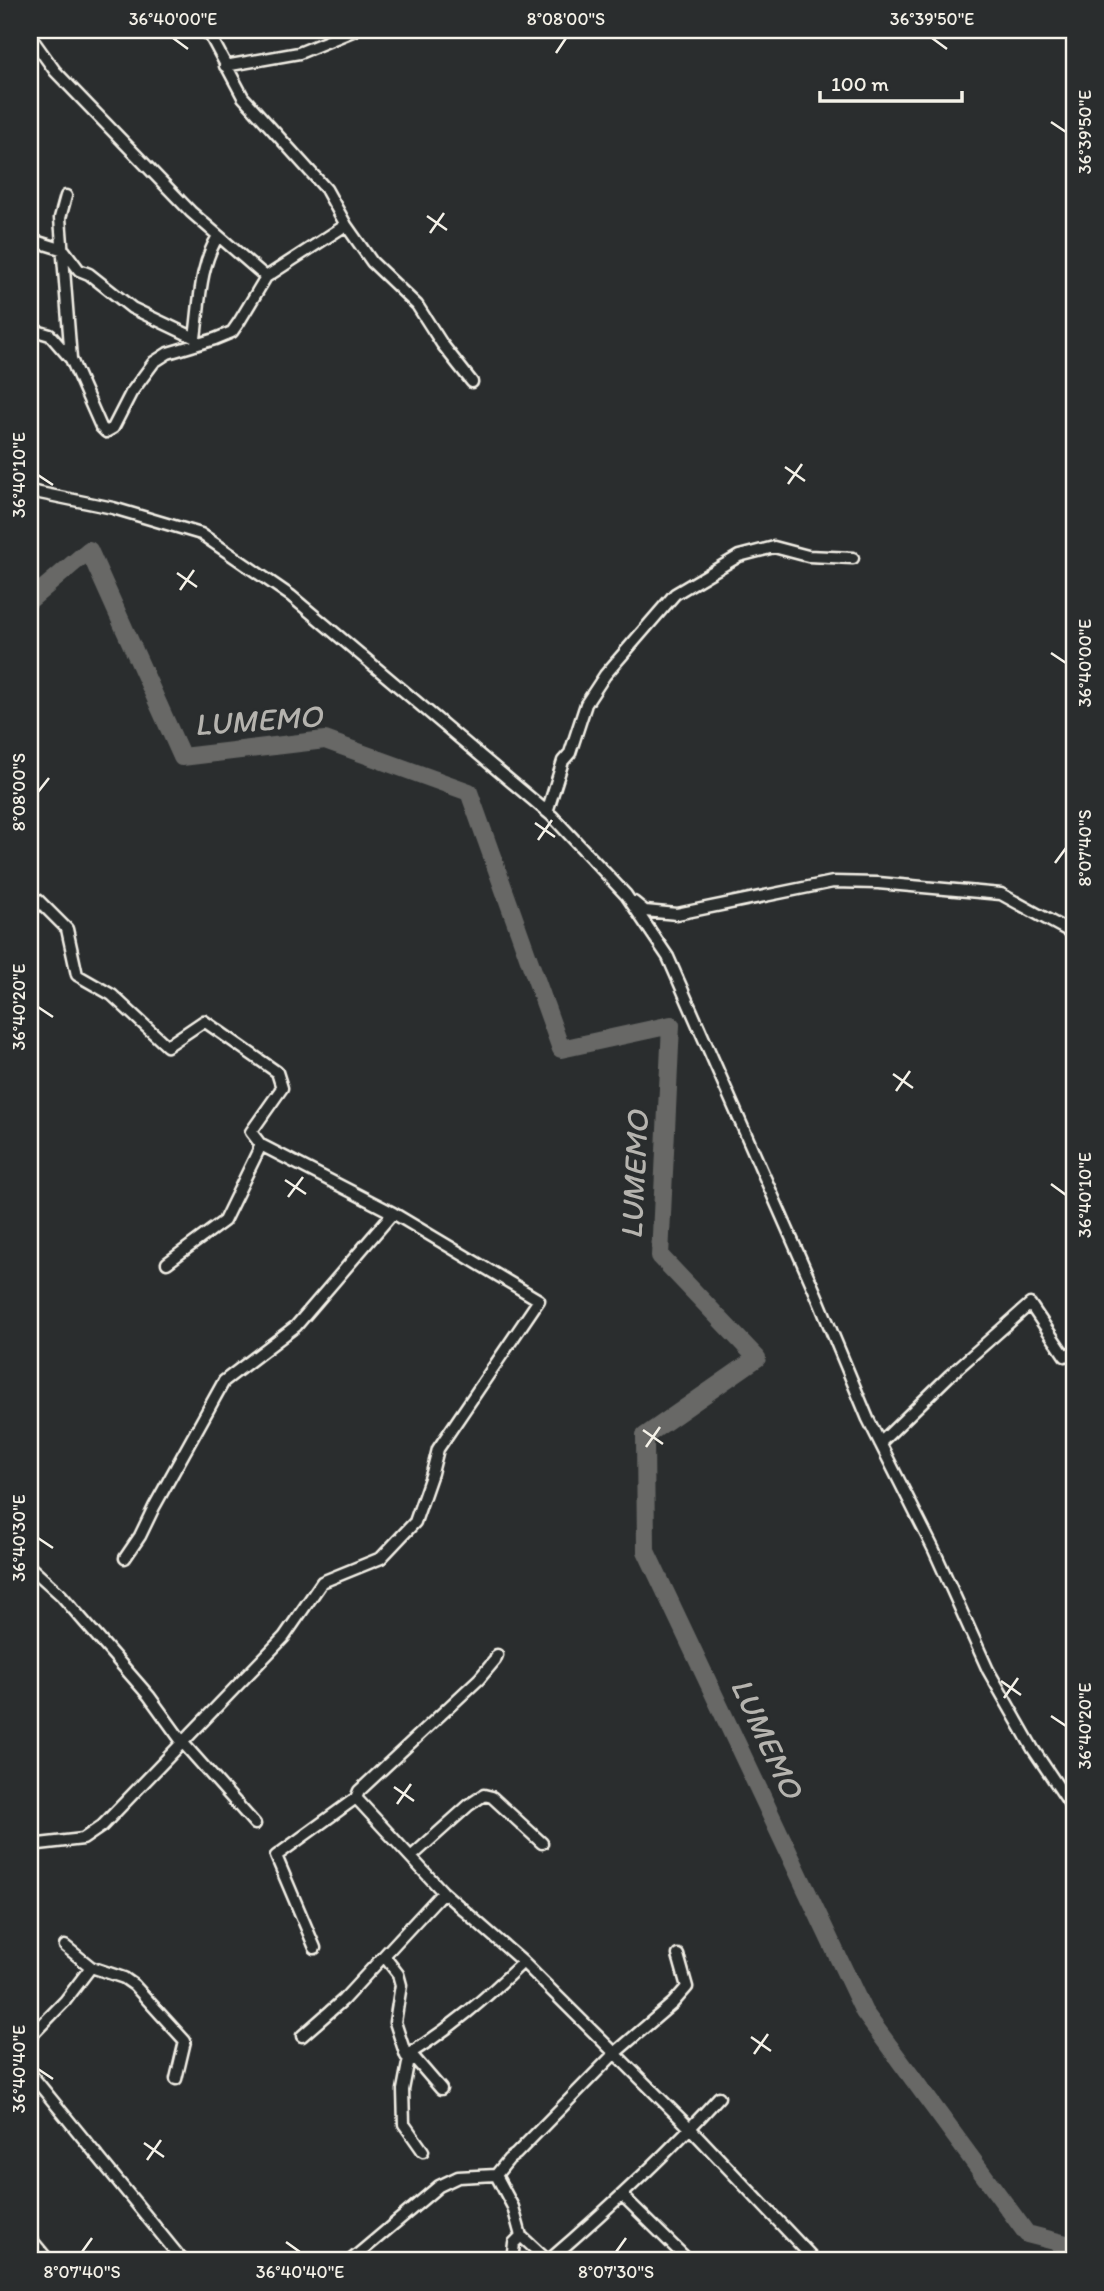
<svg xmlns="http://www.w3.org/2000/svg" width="1104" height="2291" font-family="Itim,sans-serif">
  <rect width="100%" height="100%" fill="#2a2d2e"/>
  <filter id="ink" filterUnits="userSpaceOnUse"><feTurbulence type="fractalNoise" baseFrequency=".0143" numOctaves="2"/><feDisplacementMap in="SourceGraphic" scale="14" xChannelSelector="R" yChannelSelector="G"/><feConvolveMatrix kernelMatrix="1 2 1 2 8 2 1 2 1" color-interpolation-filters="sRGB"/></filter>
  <g filter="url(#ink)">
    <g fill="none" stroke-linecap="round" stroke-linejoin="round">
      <path stroke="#676866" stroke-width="18" d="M 30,600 L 89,550 L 182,757 L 325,740 L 469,792 L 561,1049 L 671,1025 L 660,1256 L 757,1358 L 645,1436 L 646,1551 L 864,2012 L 1027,2234 L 1074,2246"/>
      <defs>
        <path id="street" d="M 204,30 L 211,37 L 243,97 L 326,189 L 346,225 L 372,262 L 417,305 L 442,344 L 472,382
          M 30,36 L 55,71 L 191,212 L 266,277
          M 225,66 L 299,53 L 355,30
          M 66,196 L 60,218 L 71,359 L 101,427 L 106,432 L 113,428 L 131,393 L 154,362 L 168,353 L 215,339 L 232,332 L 239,322 L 266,277 L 346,225
          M 35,241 L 64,250 L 79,270 L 89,274 L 132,308 L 195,338 L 195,345
          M 30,329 L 50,335 L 70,358
          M 195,338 C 200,302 199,268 218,236
          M 30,491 L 113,508 L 201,534 L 291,596 L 552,816 L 626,895 L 668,957 L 816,1294 L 868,1419 L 934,1550 L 988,1670 L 1033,1749 L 1074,1810
          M 547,812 L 563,761 L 570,753 L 586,704 L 605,675 L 675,594 L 739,556 L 774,547 L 808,556 L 853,558
          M 38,900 L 67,929 L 77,975 L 112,995 L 167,1046 L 204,1021 L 277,1072 L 282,1088 L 251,1132 L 261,1145
          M 634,902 L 645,911 L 677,914 L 833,882 L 878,883 L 1001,894 L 1074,934
          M 880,1443 L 950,1375 L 1030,1304 L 1065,1356 L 1074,1351
          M 125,1558 L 140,1536 L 154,1507 L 224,1381 L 296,1326 L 393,1213
          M 30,1567 L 61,1595 L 149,1696 L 183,1743 L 255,1824
          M 356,1798 L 443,1892 L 523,1962 L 691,2129 L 812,2257 L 810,2261
          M 30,1845 L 83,1839 L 102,1826 L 284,1637 L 322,1582 L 381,1558 L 415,1522 L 432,1473 L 438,1449 L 539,1300 L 393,1213 L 261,1145 L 224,1221 L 167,1263
          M 411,1857 L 469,1805 L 484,1795 L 492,1797 L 542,1843
          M 65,1946 L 91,1967 L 124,1978 L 134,1985 L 185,2041 L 176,2079
          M 315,1948 L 276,1856 L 356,1798 L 359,1791 L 479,1679 L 495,1660 L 497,1655
          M 384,1956 L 398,1974 L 401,1985 L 395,2022 L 406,2056 C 451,2028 485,1999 523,1962
          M 302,2036 L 343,2000 L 443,1892
          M 30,2037 L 65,2001 L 91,1967
          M 410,2053 L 403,2090 L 404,2124 L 423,2151
          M 410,2053 L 441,2089
          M 30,2073 L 183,2261
          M 496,2175 L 513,2207 L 521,2236 L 548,2261
          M 623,2196 L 689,2261
          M 30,2238 L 49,2261
          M 350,2261 L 439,2186 L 458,2177 L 496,2175 L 509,2159 L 516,2154 L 615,2053 L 673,2003 L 687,1987 L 678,1955
          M 512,2261 L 514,2243 L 521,2236
          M 548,2261 C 608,2209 666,2156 719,2097"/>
      </defs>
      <use href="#street" stroke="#f4f1e8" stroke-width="15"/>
      <use href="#street" stroke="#2a2d2e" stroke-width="10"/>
    </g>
  </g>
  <path fill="none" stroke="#f4f1e8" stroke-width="2.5" d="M 173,38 L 188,49M 932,38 L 947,49M 556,53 L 566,38M 1051,122 L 1066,132M 427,216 L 447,230M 430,233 L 444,213M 785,467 L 805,481M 38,475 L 53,485M 788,484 L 802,464M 177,573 L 197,587M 180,590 L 194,570M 1051,653 L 1066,663M 38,792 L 49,778M 535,823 L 555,837M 538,840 L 552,820M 1055,863 L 1066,848M 38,1007 L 53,1017M 893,1074 L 913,1088M 896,1091 L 910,1071M 285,1180 L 306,1194M 1051,1184 L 1066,1195M 288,1197 L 303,1177M 643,1430 L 663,1444M 646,1447 L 660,1427M 38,1538 L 53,1548M 1001,1681 L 1021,1695M 1004,1698 L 1018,1678M 1051,1716 L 1066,1726M 394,1787 L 414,1801M 397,1804 L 411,1784M 751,2037 L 771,2051M 754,2054 L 768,2034M 38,2069 L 53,2079M 144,2143 L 164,2157M 147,2160 L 161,2140M 286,2242 L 300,2252M 82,2252 L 92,2238M 616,2252 L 626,2238"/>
  <g text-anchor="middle" stroke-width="5" stroke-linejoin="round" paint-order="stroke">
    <g font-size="32" font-style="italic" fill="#b5b3ae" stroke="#2a2d2e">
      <text transform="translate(258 720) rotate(-4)" y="11">LUMEMO</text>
      <text transform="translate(634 1175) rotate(-87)" y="11">LUMEMO</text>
      <text transform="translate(767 1738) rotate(65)" y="11">LUMEMO</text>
    </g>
  </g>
  <rect width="1104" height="2291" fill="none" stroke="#2a2d2e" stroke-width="77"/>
  <path d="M820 91v10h142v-10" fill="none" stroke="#f4f1e8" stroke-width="3.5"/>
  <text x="831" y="91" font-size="21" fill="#f4f1e8" stroke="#2a2d2e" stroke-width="5" paint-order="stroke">100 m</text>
  <rect x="38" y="38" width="1028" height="2214" fill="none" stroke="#f4f1e8" stroke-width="2.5"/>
  <g font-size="18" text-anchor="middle" fill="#f4f1e8">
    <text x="173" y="25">36°40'00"E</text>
    <text x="566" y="25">8°08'00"S</text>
    <text x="932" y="25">36°39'50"E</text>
    <text transform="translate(1085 132) rotate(-90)" y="6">36°39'50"E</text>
    <text transform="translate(19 475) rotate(-90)" y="6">36°40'10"E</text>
    <text transform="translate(1085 663) rotate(-90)" y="6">36°40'00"E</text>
    <text transform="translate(19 792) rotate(-90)" y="6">8°08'00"S</text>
    <text transform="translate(1085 848) rotate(-90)" y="6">8°07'40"S</text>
    <text transform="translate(19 1007) rotate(-90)" y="6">36°40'20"E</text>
    <text transform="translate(1085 1195) rotate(-90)" y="6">36°40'10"E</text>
    <text transform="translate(19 1538) rotate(-90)" y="6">36°40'30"E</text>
    <text transform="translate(1085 1726) rotate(-90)" y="6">36°40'20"E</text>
    <text transform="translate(19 2069) rotate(-90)" y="6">36°40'40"E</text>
    <text x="82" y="2278">8°07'40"S</text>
    <text x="300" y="2278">36°40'40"E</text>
    <text x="616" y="2278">8°07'30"S</text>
  </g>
</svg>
